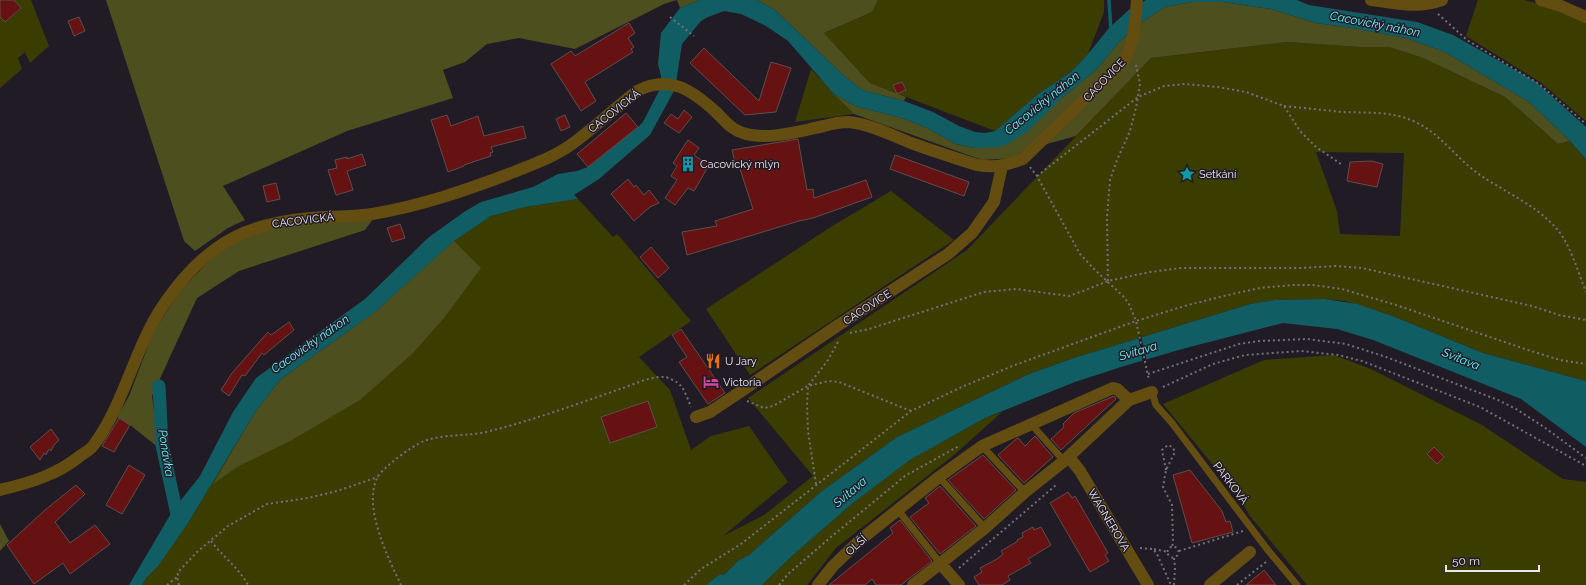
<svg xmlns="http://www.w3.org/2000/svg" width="1586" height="585" font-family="Raleway,sans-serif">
  <rect width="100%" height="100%" fill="#211b26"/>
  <path fill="#3b3d00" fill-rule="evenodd" d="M 14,0 L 31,0 L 49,46 L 30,63 L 25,52 L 18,58 L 22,69 L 0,88 L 0,17 L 5,22 L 21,9 Z
    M 878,0 L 1104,0 L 1104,12 L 1088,54 L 1071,72 L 1038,94 L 995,131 L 870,83 L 824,33 L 872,12 Z
    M 1478,0 L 1524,0 L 1558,9 L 1586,21 L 1586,121 L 1540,82 L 1466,36 Z
    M 1287,42 L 1359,47 L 1389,47 L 1423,58 L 1505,97 L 1558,144 L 1570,141 L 1586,159 L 1586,381 L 1483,353 L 1395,317 L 1345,301 L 1325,299 L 1275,300 L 1250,304 L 1074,358 L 1029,374 L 897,437 L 822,491 L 749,555 L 739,560 L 724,575 L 720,574 L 706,585 L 142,585 L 146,578 L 188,523 L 256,411 L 454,241 L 491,216 L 525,207 L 578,199 L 613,237 L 617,234 L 626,244 L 691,321 L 639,357 L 670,390 L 691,450 L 711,436 L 749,426 L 788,482 L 723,536 L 764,515 L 813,476 L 748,398 L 967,250 L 1151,58 ZM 1316,152 L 1404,153 L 1400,236 L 1340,234 L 1337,211 Z
    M 811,69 L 854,114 L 795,122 Z
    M 891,191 L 954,240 L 750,375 L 706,309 L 829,228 Z
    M 1334,355 L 1371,369 L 1482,425 L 1563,479 L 1586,482 L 1586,585 L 1307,585 L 1250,516 L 1236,493 L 1163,404 L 1264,360 Z
    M 1002,412 L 954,455 L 836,548 L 807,585 L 762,585 L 793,555 L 853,503 L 910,460 L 985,418 Z"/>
  <path fill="#4d4f1e" d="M 106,0 L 700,0 L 680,8 L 677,0 L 664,4 L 575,49 L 519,38 L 487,44 L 465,62 L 443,70 L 453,98 L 347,131 L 223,186 L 245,220 L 228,228 L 195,251 L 184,241 Z
    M 757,0 L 878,0 L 872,12 L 824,33 L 870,83 L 906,97 L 904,101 L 862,90 L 842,74 L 775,10 Z
    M 1192,2 L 1223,2 L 1271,9 L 1316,23 L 1352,28 L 1406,38 L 1445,52 L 1529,102 L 1570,141 L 1558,144 L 1505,97 L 1423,58 L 1389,47 L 1359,47 L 1287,42 L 1151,58 L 1076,136 L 1025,150 L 1014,158 L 982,160 L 854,114 L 834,94 L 855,106 L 902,118 L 927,128 L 956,144 L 975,148 L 1063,97 L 1097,69 L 1119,42 L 1142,22 L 1165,7 Z
    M 373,219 L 365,230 L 239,271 L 197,298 L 152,396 L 159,448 L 130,425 L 117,417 L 129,396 L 153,333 L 179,292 L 211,259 L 230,244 L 254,233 L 321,220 Z
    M 454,241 L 481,268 L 444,318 L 413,353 L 360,400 L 292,440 L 237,467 L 213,484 L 256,411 L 281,379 L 375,312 Z
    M 0,524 L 9,541 L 0,551 Z"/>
  <path fill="#105e64" d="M 700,0 L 757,0 L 775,10 L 842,74 L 862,90 L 904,101 L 933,112 L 959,126 L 975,132 L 985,133 L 995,131 L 1038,94 L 1071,72 L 1088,54 L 1109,28 L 1132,7 L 1146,0 L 1297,0 L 1309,5 L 1417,22 L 1453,35 L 1536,82 L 1586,127 L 1586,159 L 1570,141 L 1529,102 L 1445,52 L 1406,38 L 1352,28 L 1316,23 L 1271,9 L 1223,2 L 1192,2 L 1165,7 L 1142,22 L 1119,42 L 1097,69 L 1063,97 L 1028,131 L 1008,144 L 998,147 L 975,148 L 956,144 L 927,128 L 902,118 L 855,106 L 834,94 L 788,41 L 766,26 L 741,14 L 724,11 L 708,17 L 701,21 L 682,44 L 675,89 L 650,135 L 599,179 L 574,195 L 578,199 L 525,207 L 491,216 L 454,241 L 375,312 L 281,379 L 256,411 L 188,523 L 158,566 L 146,578 L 142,585 L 129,585 L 173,510 L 200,476 L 233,412 L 256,378 L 365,299 L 429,237 L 464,212 L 481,202 L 533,187 L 558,174 L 577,171 L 588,167 L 638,127 L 643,122 L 661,87 L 661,76 L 658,64 L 661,33 L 680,8 Z
    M 1325,299 L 1357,304 L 1395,317 L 1483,353 L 1586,381 L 1586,447 L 1521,399 L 1373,340 L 1337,329 L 1283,323 L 1182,349 L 1121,367 L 1075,382 L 985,418 L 910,460 L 853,503 L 793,555 L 762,585 L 706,585 L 720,574 L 724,575 L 739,560 L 749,555 L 822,491 L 897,437 L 1029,374 L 1074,358 L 1250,304 L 1275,300 Z"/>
  <path fill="#211b26" d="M 1141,335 L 1147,362 L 1143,363 L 1138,336 Z"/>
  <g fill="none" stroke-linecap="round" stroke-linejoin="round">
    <path stroke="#105e64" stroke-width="3.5" d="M 1109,0 L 1111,31"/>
    <path stroke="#105e64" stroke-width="13" d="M 159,386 L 162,445 L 178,519"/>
  </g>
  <path fill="#661213" stroke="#5e4e4c" d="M 0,0 L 14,0 L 21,8 L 5,22 L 0,17 Z
    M 79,17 L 85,31 L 74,36 L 68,21 Z
    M 629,23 L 635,33 L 628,38 L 634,47 L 631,49 L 633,52 L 585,82 L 596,101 L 581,111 L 551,64 L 571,51 L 575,56 Z
    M 704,48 L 759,101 L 771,62 L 791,68 L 776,112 L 745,115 L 690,63 Z
    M 902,82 L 906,90 L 897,94 L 893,85 Z
    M 684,110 L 692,117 L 679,133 L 664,123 L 671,114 L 678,119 Z
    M 626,113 L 638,127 L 588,167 L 577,154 Z
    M 447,115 L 451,126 L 478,116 L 484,136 L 523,126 L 526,138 L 491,147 L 493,152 L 490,153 L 491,156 L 464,165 L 464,166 L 448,172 L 431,120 Z
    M 565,115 L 570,127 L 561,131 L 556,119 Z
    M 798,139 L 807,190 L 813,189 L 814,198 L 866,180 L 872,197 L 813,218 L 799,221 L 687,255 L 682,232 L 717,226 L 715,221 L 753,209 L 739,166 L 736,167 L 732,150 Z
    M 688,140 L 699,148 L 694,155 L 709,165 L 694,191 L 688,188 L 675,205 L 665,198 L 677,180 L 671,176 L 677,166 L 673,163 Z
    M 362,154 L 366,165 L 347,171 L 353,190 L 336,195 L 328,170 L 337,168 L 335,160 L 347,157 L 347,159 Z
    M 895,155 L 969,182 L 964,196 L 890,169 Z
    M 1371,161 L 1383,164 L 1377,187 L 1347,181 L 1350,162 Z
    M 628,179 L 634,187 L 636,185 L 644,195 L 649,190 L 659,203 L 650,207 L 634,221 L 611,194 Z
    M 276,183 L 280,199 L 267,202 L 263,186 Z
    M 400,224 L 405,238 L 392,242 L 387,228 Z
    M 651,247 L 669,268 L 658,278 L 640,257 Z
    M 289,322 L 294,330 L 264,355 L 262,353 L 245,376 L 242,375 L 229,396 L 221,390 L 232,373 L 268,332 L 271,335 Z
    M 681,329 L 725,393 L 708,404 L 679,362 L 687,357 L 672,335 Z
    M 1114,396 L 1116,399 L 1061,450 L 1051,439 L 1064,427 L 1063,424 L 1074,413 Z
    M 648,401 L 657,427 L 610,443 L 601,417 Z
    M 119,418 L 130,425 L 114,452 L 102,446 Z
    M 51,429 L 59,440 L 54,445 L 51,451 L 49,449 L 46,455 L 44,453 L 40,460 L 30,447 Z
    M 1035,436 L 1053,457 L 1024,483 L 998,455 L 1015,440 L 1018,438 L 1025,446 Z
    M 1434,447 L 1444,457 L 1437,464 L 1427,454 Z
    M 983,455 L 1016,490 L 984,519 L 948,480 Z
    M 129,465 L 145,475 L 122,514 L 106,505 Z
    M 1190,470 L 1222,511 L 1226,522 L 1230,521 L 1233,532 L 1192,543 L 1173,475 Z
    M 76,485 L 85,494 L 55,522 L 70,543 L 95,525 L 110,544 L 70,574 L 63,563 L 34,584 L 7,545 L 45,510 Z
    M 940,486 L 976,526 L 940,554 L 910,517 L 929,503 L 925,498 Z
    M 1068,492 L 1072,498 L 1075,496 L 1108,553 L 1105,555 L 1109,561 L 1090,572 L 1050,503 Z
    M 900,520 L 932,561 L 901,585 L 876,585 L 872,579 L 865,585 L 829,585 L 893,533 L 890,528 Z
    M 1033,527 L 1034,530 L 1041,527 L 1051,545 L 1028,559 L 1031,563 L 1008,576 L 1010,580 L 1002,585 L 979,585 L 974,577 L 982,572 L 980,568 L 997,559 L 1003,554 L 1001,551 L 1018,541 L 1017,540 L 1023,537 L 1022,533 Z
    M 1264,570 L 1276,585 L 1246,585 Z"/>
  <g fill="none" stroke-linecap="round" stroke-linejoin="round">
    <path stroke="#75707a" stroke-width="2" stroke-dasharray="2 3" stroke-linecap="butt" d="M 1438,14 L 1467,40 L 1539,84 L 1586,124
      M 670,17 L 694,36
      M 1284,106 C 1304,108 1323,110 1342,112 C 1364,113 1387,111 1408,119 C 1438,129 1455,158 1480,175 C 1505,192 1536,205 1557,229 C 1570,244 1578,272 1586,292
      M 1030,167 L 1037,176 L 1080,254 L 1095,270 L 1123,296 L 1129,304 L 1136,321 L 1149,380
      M 1037,176 L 1138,97 L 1164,86 L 1185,84 L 1218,87 L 1246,92 L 1284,106 L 1300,131 L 1316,147 L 1341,164
      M 1108,281 L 1107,217 L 1110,180 L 1117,160 L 1130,131 L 1136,108 L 1140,84 L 1136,65
      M 850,333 L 869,329 L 984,292 L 1016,289 L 1069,296 L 1083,291 L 1108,281 L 1150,272 L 1181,268 L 1300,268 L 1336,266 L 1362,268 L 1532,306 L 1559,315 L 1586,320
      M 1148,374 L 1239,344 L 1259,341 L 1307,339 L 1346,344 L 1386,357 L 1498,400 L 1516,409 L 1544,427 L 1586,458
      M 1163,387 L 1213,364 L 1245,355 L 1301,351 L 1338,355 L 1362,361 L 1480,407 L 1586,466
      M 747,401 L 764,408 L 773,406 L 808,386 L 829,381 L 839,382 L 911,411
      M 1166,470 L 1162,450 L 1165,447 L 1169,445 L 1173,448 L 1175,452 L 1166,470 L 1163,487 L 1172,505 L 1173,542 L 1172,547
      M 816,484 L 808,431 L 807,405 L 808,386 L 828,360 L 839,340
      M 211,541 C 223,557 239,568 248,585
      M1167.5 552a5.5 5.5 0 1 1 11 0a5.5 5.5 0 1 1-11 0Z
      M 1140,548 L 1153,549 L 1157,554 L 1171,585
      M 1154,549 L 1168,552
      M 1179,551 L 1243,531
      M 1174,558 L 1175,567 L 1174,585
      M 959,568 L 1056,485
      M 167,585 L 177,577
      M 179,585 L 177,577 L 179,571 L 197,552 L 228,526 L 267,504 L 308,498 L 337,491 L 378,477
      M 401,585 C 388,557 363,508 377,478 C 383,467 412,446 424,441 C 447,433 469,437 490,431 C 534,420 577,404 620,389 C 633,385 650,376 664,377 C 668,377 678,382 680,385 C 685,390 688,400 691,407
      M 684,585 L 701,569 L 741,544 L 911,411 L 964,386 L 1015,365 L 1136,321 L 1188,305 L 1228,295 L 1260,288 L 1292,285 L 1313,285 L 1342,289 L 1396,305 L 1531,351 L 1560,360 L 1586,364
      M 779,585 L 788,574 L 831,537 L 905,476 L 959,446
      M 1237,585 L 1266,562"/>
    <path stroke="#634d11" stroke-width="7" d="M 1152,392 L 1156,405 L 1172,423 L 1267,549 L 1297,585
      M 1031,424 L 1064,461
      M 982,446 L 1025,492
      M 939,477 L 985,528
      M 898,510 L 940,563"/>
    <path stroke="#634d11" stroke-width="12" d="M 1371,0 C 1397,3 1417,9 1442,0
      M 1541,0 L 1561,6 L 1586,17
      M 696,417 L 710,412 L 740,392 L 837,326 L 948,254 L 972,233 L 994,202 L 1002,166
      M 1069,457 L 1080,471 L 1148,585
      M 0,490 C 29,483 57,475 80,456 C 84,453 90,450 93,446 C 117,415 130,369 147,334 C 161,304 187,270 214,250 C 246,226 285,219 324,217 C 340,216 356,217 372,214 C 421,206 467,190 514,172 C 534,164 554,157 572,144 C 594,128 615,108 637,91 C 670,74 692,90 717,113 C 725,121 732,130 743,133 C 768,141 799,131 824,126 C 831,124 840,122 848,122 C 870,124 891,135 911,143 C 933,151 955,158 977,165 C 996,168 1006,165 1023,159 L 1125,60 C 1135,40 1135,21 1137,0
      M 940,563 L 959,585
      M 818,585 L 833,566 L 860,540 L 939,477 L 982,446 L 1113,388 L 1117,389 L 1129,400
      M 913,585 L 985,528 L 1025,492 L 1064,461 L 1129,400 L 1152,392
      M 1210,585 L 1250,552"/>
  </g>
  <defs>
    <symbol id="building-bare" viewBox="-9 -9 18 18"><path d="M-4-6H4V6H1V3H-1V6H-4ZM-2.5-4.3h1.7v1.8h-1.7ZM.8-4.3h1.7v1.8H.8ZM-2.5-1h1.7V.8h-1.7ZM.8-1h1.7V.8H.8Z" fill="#0f9aa8" stroke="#211b26" stroke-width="2.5" paint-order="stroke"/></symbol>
    <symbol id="sight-bare" viewBox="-9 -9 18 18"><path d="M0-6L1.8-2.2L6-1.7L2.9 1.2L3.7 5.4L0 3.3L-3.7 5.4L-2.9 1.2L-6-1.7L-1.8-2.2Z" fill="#0f9aa8" stroke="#211b26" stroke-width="2.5" paint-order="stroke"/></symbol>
    <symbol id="restaurant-bare" viewBox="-9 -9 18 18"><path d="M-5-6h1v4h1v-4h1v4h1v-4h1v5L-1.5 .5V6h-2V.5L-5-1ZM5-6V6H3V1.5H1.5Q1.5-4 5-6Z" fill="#e8710a" stroke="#211b26" stroke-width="2.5" paint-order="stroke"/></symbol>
    <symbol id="hotel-bare" viewBox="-9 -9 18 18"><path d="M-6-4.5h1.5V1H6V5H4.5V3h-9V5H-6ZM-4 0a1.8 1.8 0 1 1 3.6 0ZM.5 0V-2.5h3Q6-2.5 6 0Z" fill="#d1479c" stroke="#211b26" stroke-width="2.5" paint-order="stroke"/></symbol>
  </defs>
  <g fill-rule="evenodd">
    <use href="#building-bare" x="677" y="153" width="22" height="22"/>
    <use href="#sight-bare" x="1176" y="163" width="22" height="22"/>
    <use href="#restaurant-bare" x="702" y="350" width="22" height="22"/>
    <use href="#hotel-bare" x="700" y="371" width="22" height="22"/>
  </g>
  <g text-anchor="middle" stroke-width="3" stroke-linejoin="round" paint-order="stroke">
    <g font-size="11" fill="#eae6ee" stroke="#211b26">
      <text transform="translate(1104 80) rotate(-46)" y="4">CACOVICE</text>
      <text transform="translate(614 111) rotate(-38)" y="4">CACOVICKÁ</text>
      <text transform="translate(303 220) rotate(-7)" y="4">CACOVICKÁ</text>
      <text transform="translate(867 307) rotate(-33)" y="4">CACOVICE</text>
      <text transform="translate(1231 483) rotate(53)" y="4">PARKOVÁ</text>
      <text transform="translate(1109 520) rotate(59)" y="4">WÁGNEROVA</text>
      <text transform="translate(856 545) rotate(-42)" y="4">OLŠÍ</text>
    </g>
    <g font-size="11" fill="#eae6ee" stroke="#211b26" text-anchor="start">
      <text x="700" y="168">Cacovický mlýn</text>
      <text x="1199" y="178">Setkání</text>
      <text x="725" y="365">U Jary</text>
      <text x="723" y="386">Victoria</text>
    </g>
    <g font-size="12" font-style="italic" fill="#6df4ff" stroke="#211b26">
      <text transform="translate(1375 24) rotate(11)" y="4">Cacovický náhon</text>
      <text transform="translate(1042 103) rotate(-39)" y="4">Cacovický náhon</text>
      <text transform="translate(310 344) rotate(-35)" y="4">Cacovický náhon</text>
      <text transform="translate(1138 351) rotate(-17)" y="4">Svitava</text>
      <text transform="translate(1461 359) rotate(22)" y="4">Svitava</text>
      <text transform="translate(166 453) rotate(81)" y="4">Ponávka</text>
      <text transform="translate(850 492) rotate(-40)" y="4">Svitava</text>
    </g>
  </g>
  <path d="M1446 565v6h93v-6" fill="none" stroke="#eae6ee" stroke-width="2"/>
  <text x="1452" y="565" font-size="12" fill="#eae6ee" stroke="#211b26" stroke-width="3" paint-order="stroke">50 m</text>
</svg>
